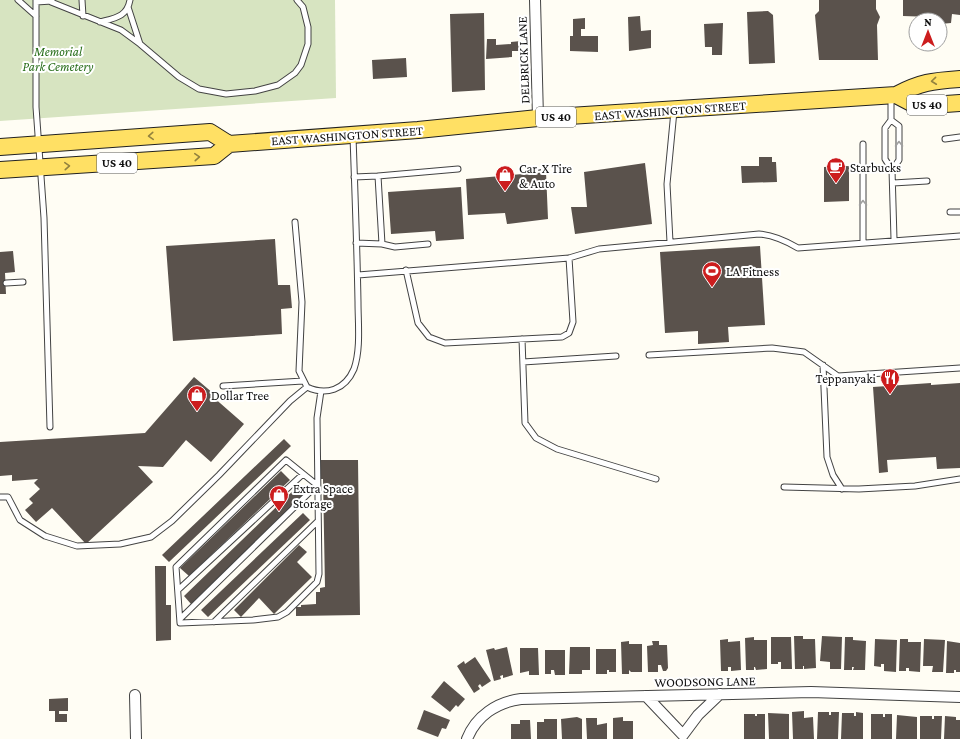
<svg xmlns="http://www.w3.org/2000/svg" width="960" height="739" font-family="'Crimson Pro',serif">
  <rect width="100%" height="100%" fill="#fffdf4"/>
  <path fill="#d7e4c1" d="M 0,0 L 335,0 L 336,98 L 0,121 Z"/>
  <path fill="#5a524c" d="M 819,0 L 876,0 L 876,9 L 880,17 L 877,25 L 878,60 L 819,60 L 815,15 L 819,11 Z
    M 903,0 L 960,0 L 960,15 L 952,14 L 951,23 L 940,24 L 940,20 L 933,20 L 932,17 L 903,16 Z
    M 768,11 L 773,15 L 775,63 L 749,64 L 747,12 Z
    M 484,13 L 485,90 L 452,92 L 450,14 Z
    M 640,16 L 641,31 L 651,30 L 651,48 L 629,51 L 628,17 Z
    M 585,18 L 585,29 L 581,29 L 581,36 L 598,36 L 598,52 L 570,51 L 570,36 L 573,36 L 573,19 Z
    M 723,23 L 722,55 L 712,55 L 712,47 L 705,47 L 704,24 Z
    M 487,39 L 496,39 L 496,45 L 511,44 L 511,42 L 521,41 L 521,51 L 512,51 L 512,57 L 486,59 Z
    M 406,58 L 407,77 L 373,79 L 372,60 Z
    M 759,157 L 772,157 L 772,162 L 776,162 L 777,182 L 742,183 L 741,166 L 759,166 Z
    M 645,163 L 652,224 L 575,234 L 571,207 L 587,207 L 584,172 Z
    M 849,166 L 849,201 L 824,202 L 824,167 Z
    M 546,172 L 548,219 L 507,224 L 505,213 L 468,215 L 466,179 Z
    M 461,187 L 464,239 L 436,241 L 435,231 L 391,234 L 388,192 Z
    M 275,239 L 278,285 L 290,285 L 292,308 L 281,309 L 282,334 L 173,341 L 166,246 Z
    M 760,246 L 765,325 L 728,327 L 729,342 L 698,344 L 698,331 L 665,333 L 660,252 Z
    M 13,251 L 15,272 L 5,273 L 6,294 L 0,294 L 0,252 Z
    M 194,377 L 214,394 L 212,396 L 244,424 L 211,462 L 186,440 L 163,467 L 138,466 L 153,482 L 86,544 L 52,508 L 36,522 L 25,510 L 33,503 L 29,499 L 40,489 L 34,483 L 38,479 L 12,481 L 12,475 L 0,476 L 0,442 L 145,433 Z
    M 931,383 L 931,385 L 960,383 L 960,468 L 937,469 L 936,457 L 887,460 L 888,472 L 879,473 L 873,387 Z
    M 284,439 L 291,446 L 169,562 L 162,555 Z
    M 319,460 L 358,460 L 360,615 L 296,616 L 296,607 L 301,607 L 301,605 L 316,604 L 316,592 L 320,592 L 320,588 L 325,587 L 323,479 L 319,479 Z
    M 281,471 L 290,480 L 189,576 L 180,568 Z
    M 299,485 L 306,493 L 191,604 L 184,596 Z
    M 303,513 L 310,520 L 208,617 L 201,610 Z
    M 299,545 L 307,552 L 297,562 L 312,577 L 274,614 L 259,598 L 241,617 L 234,610 Z
    M 155,566 L 166,566 L 166,605 L 171,605 L 171,640 L 156,641 Z
    M 794,636 L 803,636 L 803,639 L 815,639 L 816,668 L 804,669 L 804,666 L 803,666 L 803,669 L 795,669 Z
    M 822,636 L 842,637 L 841,669 L 830,669 L 830,662 L 820,661 Z
    M 754,637 L 754,640 L 767,640 L 767,669 L 756,670 L 755,667 L 754,667 L 754,670 L 746,670 L 745,638 Z
    M 771,637 L 791,637 L 792,669 L 781,669 L 781,662 L 778,662 L 778,664 L 771,664 Z
    M 845,637 L 853,637 L 853,640 L 866,641 L 865,670 L 853,670 L 854,667 L 852,667 L 852,670 L 844,670 Z
    M 728,639 L 728,642 L 740,641 L 741,670 L 731,671 L 731,667 L 728,667 L 728,671 L 721,671 L 720,640 Z
    M 875,639 L 897,640 L 896,672 L 884,671 L 884,664 L 881,664 L 881,667 L 874,666 Z
    M 900,639 L 908,639 L 908,642 L 921,642 L 920,672 L 909,671 L 909,668 L 906,668 L 906,671 L 899,671 Z
    M 924,639 L 945,640 L 943,672 L 932,672 L 933,666 L 923,666 Z
    M 629,641 L 629,644 L 642,644 L 642,672 L 631,672 L 629,670 L 629,674 L 622,674 L 621,642 Z
    M 652,641 L 659,641 L 659,645 L 667,645 L 668,668 L 666,671 L 663,671 L 661,665 L 658,665 L 658,672 L 648,672 L 647,646 L 653,645 Z
    M 947,641 L 960,643 L 960,672 L 956,672 L 956,670 L 954,670 L 954,673 L 946,673 Z
    M 507,647 L 513,675 L 503,678 L 503,675 L 500,676 L 501,679 L 494,681 L 486,650 L 494,648 L 495,650 Z
    M 570,647 L 590,647 L 590,670 L 582,670 L 582,674 L 569,674 Z
    M 520,648 L 538,648 L 539,675 L 529,675 L 529,671 L 520,673 Z
    M 596,649 L 616,649 L 616,672 L 609,672 L 609,670 L 607,670 L 607,674 L 596,674 Z
    M 545,650 L 565,650 L 565,675 L 555,675 L 554,670 L 551,670 L 551,674 L 545,674 Z
    M 475,657 L 491,681 L 482,687 L 480,684 L 478,686 L 480,689 L 474,693 L 457,666 L 464,661 L 465,664 Z
    M 444,681 L 465,699 L 458,707 L 456,705 L 450,712 L 431,697 Z
    M 68,698 L 68,711 L 59,711 L 59,714 L 67,714 L 67,722 L 55,722 L 55,711 L 49,711 L 49,699 Z
    M 424,710 L 450,720 L 446,729 L 442,728 L 438,737 L 417,729 Z
    M 804,711 L 804,718 L 813,717 L 814,739 L 793,739 L 792,712 Z
    M 818,712 L 829,712 L 829,715 L 831,715 L 831,712 L 839,712 L 838,739 L 817,739 Z
    M 856,712 L 863,713 L 863,739 L 841,739 L 842,713 L 854,713 L 854,716 L 856,716 Z
    M 768,713 L 789,714 L 789,739 L 769,739 Z
    M 744,714 L 755,714 L 755,716 L 757,716 L 757,714 L 765,714 L 765,739 L 744,739 Z
    M 871,714 L 883,714 L 883,717 L 885,717 L 885,714 L 892,714 L 892,739 L 871,739 Z
    M 897,715 L 917,717 L 917,739 L 896,739 Z
    M 920,716 L 932,716 L 932,719 L 934,719 L 934,716 L 942,716 L 941,739 L 920,739 Z
    M 945,716 L 956,717 L 956,720 L 960,720 L 960,739 L 944,739 Z
    M 577,717 L 582,719 L 582,739 L 562,739 L 561,719 Z
    M 623,717 L 623,721 L 633,721 L 633,739 L 613,739 L 613,718 Z
    M 586,718 L 597,718 L 597,725 L 607,723 L 607,739 L 587,739 Z
    M 544,719 L 557,719 L 557,739 L 537,739 L 537,722 L 544,722 Z
    M 520,720 L 530,720 L 531,739 L 511,739 L 511,724 L 520,724 Z"/>
  <g fill="none" stroke-linecap="round" stroke-linejoin="round">
    <defs>
      <path id="service" d="M 18,0 L 36,16
        M 36,0 L 36,107 L 44,218 L 50,427
        M 82,0 L 83,16
        M 36,2 L 52,1
        M 51,2 L 121,30 L 140,44 L 179,77 L 199,89 L 226,94 L 255,91 L 278,85 L 295,73 L 301,65 L 308,44 L 308,27 L 303,7 L 297,0
        M 128,7 L 140,44
        M 100,22 C 115,18 127,17 130,0
        M 891,97 L 891,120 L 885,128 L 885,159 L 892,170 L 894,239
        M 891,120 L 899,126 L 899,160 L 892,170
        M 945,139 L 960,137
        M 863,144 L 863,242
        M 378,176 L 458,169
        M 354,177 L 378,176 L 382,244 L 356,243
        M 893,183 L 927,181
        M 950,212 L 960,212
        M 295,222 L 302,302 L 299,371 L 307,387 C 326,396 345,390 354,369 C 361,349 358,323 358,302 C 357,247 355,192 353,137
        M 670,242 L 667,184 L 674,111
        M 382,244 L 395,247 L 428,244
        M 406,270 L 418,323 L 429,337 L 445,343 L 562,337 L 569,333 L 573,322 L 569,258
        M 358,275 L 569,258 L 599,249 L 759,234 C 773,235 786,241 798,248 L 960,236
        M 6,283 L 23,282
        M 522,339 L 525,423 L 536,438 L 557,449 L 656,479
        M 649,355 L 772,348 L 804,352 L 838,376 L 960,368
        M 523,362 L 616,356
        M 823,365 L 827,457 L 833,475 L 842,489
        M 223,386 L 303,381
        M 784,487 L 859,489 L 915,486 L 960,479
        M 0,497 L 8,497 L 20,520 L 45,536 L 77,546 L 120,544 L 151,537 L 172,521 L 219,475 L 290,401 L 307,387
        M 178,590 L 303,474
        M 180,619 L 317,485 L 286,460 L 176,567 L 180,623 L 253,620 L 278,617 L 287,612 L 317,582 L 319,574 L 317,418 L 321,391
        M 214,622 L 318,521"/>
      <path id="minor" d="M 535,0 L 538,118
        M 135,695 L 136,739
        M 646,696 L 683,735
        M 683,735 L 698,715 L 720,694
        M 467,739 C 476,716 497,702 521,699 L 811,692 L 960,697"/>
      <path id="primary" d="M 896,95 L 917,106 L 960,103
        M 0,147 L 210,132 L 229,144 L 418,130 L 538,118 L 896,95 C 921,82 932,81 960,79
        M 0,170 L 214,156 L 229,144"/>
    </defs>
    <use href="#service" stroke="#434343" stroke-width="7"/>
    <use href="#minor" stroke="#434343" stroke-width="12"/>
    <use href="#primary" stroke="#212121" stroke-width="18"/>
    <use href="#service" stroke="#fff" stroke-width="5"/>
    <use href="#minor" stroke="#fff" stroke-width="10"/>
    <use href="#primary" stroke="#ffe064" stroke-width="16"/>
  </g>
  <defs><path id="oneway-chevron" d="M-2-3.5L2.5 0L-2 3.5" fill="none" stroke-width="1.6" stroke-linecap="round" stroke-linejoin="round"/></defs>
  <g stroke="#93823e">
    <use href="#oneway-chevron" transform="translate(934 81) rotate(174)"/>
    <use href="#oneway-chevron" transform="translate(151 136) rotate(176)"/>
    <use href="#oneway-chevron" transform="translate(197 157) rotate(-4)"/>
    <use href="#oneway-chevron" transform="translate(67 166) rotate(-4)"/>
  </g>
  <g stroke="#9f9f9f">
    <use href="#oneway-chevron" transform="translate(899 144) rotate(-91)"/>
    <use href="#oneway-chevron" transform="translate(863 203) rotate(-91)"/>
  </g>
  <defs>
    <symbol id="cafe-pin" viewBox="-11 -11 22 30"><path d="M0 17L-7.5 6A9.5 9.5 0 1 1 7.5 6Z" fill="#cc1d1e" stroke="#fff"/><path d="M-5.5-4.5H6V0H3Q3 3.5 0 3.5H-2.5Q-5.5 3.5-5.5 0ZM3-3.2v2h1.7v-2ZM-6 4.5H4V6H-6Z" fill="#fff"/></symbol>
    <symbol id="shop-pin" viewBox="-11 -11 22 30"><path d="M0 17L-7.5 6A9.5 9.5 0 1 1 7.5 6Z" fill="#cc1d1e" stroke="#fff"/><path d="M-5-2.5h2.3a2.7 3.5 0 0 1 5.4 0H5L5.5 6h-11ZM-1.5-2.5h3a1.5 2.3 0 0 0-3 0Z" fill="#fff"/></symbol>
    <symbol id="stadium-pin" viewBox="-11 -11 22 30"><path d="M0 17L-7.5 6A9.5 9.5 0 1 1 7.5 6Z" fill="#cc1d1e" stroke="#fff"/><path d="M0-5a6.5 5 0 1 0 0 10a6.5 5 0 1 0 0-10ZM-3.5-1.8h7v3.6h-7Z" fill="#fff"/></symbol>
    <symbol id="restaurant-pin" viewBox="-11 -11 22 30"><path d="M0 17L-7.5 6A9.5 9.5 0 1 1 7.5 6Z" fill="#cc1d1e" stroke="#fff"/><path d="M-5-6h1v4h1v-4h1v4h1v-4h1v5L-1.5 .5V6h-2V.5L-5-1ZM5-6V6H3V1.5H1.5Q1.5-4 5-6Z" fill="#fff"/></symbol>
  </defs>
  <g fill-rule="evenodd">
    <use href="#cafe-pin" x="825" y="156" width="22" height="30"/>
    <use href="#shop-pin" x="494" y="164" width="22" height="30"/>
    <use href="#stadium-pin" x="701" y="260" width="22" height="30"/>
    <use href="#restaurant-pin" x="879" y="367" width="22" height="30"/>
    <use href="#shop-pin" x="186" y="384" width="22" height="30"/>
    <use href="#shop-pin" x="268" y="484" width="22" height="30"/>
  </g>
  <g text-anchor="middle" stroke-width="4" stroke-linejoin="round" paint-order="stroke">
    <g fill="#fff" stroke="#585858" stroke-width="1">
      <rect x="907" y="95" width="40" height="20" rx="3"/>
      <rect x="536" y="107" width="40" height="20" rx="3"/>
      <rect x="97" y="153" width="40" height="20" rx="3"/>
    </g>
    <g font-size="12" font-weight="bold" fill="#101010">
      <text x="927" y="109">US 40</text>
      <text x="556" y="121">US 40</text>
      <text x="117" y="167">US 40</text>
    </g>
    <g font-size="13" font-style="italic" fill="#286e1a" stroke="#fff">
      <text x="58" y="56">Memorial<tspan x="58" dy="15">Park Cemetery</tspan></text>
    </g>
    <g font-size="13" fill="#101010" stroke="#fff">
      <text transform="translate(523 60) rotate(-92)" y="5">DELBRICK LANE</text>
      <text transform="translate(670 110) rotate(-4)" y="5">EAST WASHINGTON STREET</text>
      <text transform="translate(347 135) rotate(-4)" y="5">EAST WASHINGTON STREET</text>
      <text transform="translate(705 681) rotate(-1)" y="5">WOODSONG LANE</text>
    </g>
    <g font-size="13" fill="#101010" stroke="#fff" text-anchor="start">
      <text x="850" y="172">Starbucks</text>
      <text x="519" y="173">Car-X Tire<tspan x="519" dy="15">&amp; Auto</tspan></text>
      <text x="726" y="276">LA Fitness</text>
      <text x="876" y="383" text-anchor="end">Teppanyaki</text>
      <text x="211" y="400">Dollar Tree</text>
      <text x="293" y="493">Extra Space<tspan x="293" dy="15">Storage</tspan></text>
    </g>
  </g>
  <g transform="translate(928 32)"><circle r="19" fill="#ffffff" stroke="#9f9f9f"/>
  <path d="M0-3L7 15L0 10L-7 15Z" fill="#cc1d1e"/>
  <text y="-6" font-size="11" font-weight="bold" text-anchor="middle" fill="#101010">N</text>
  </g>
</svg>
